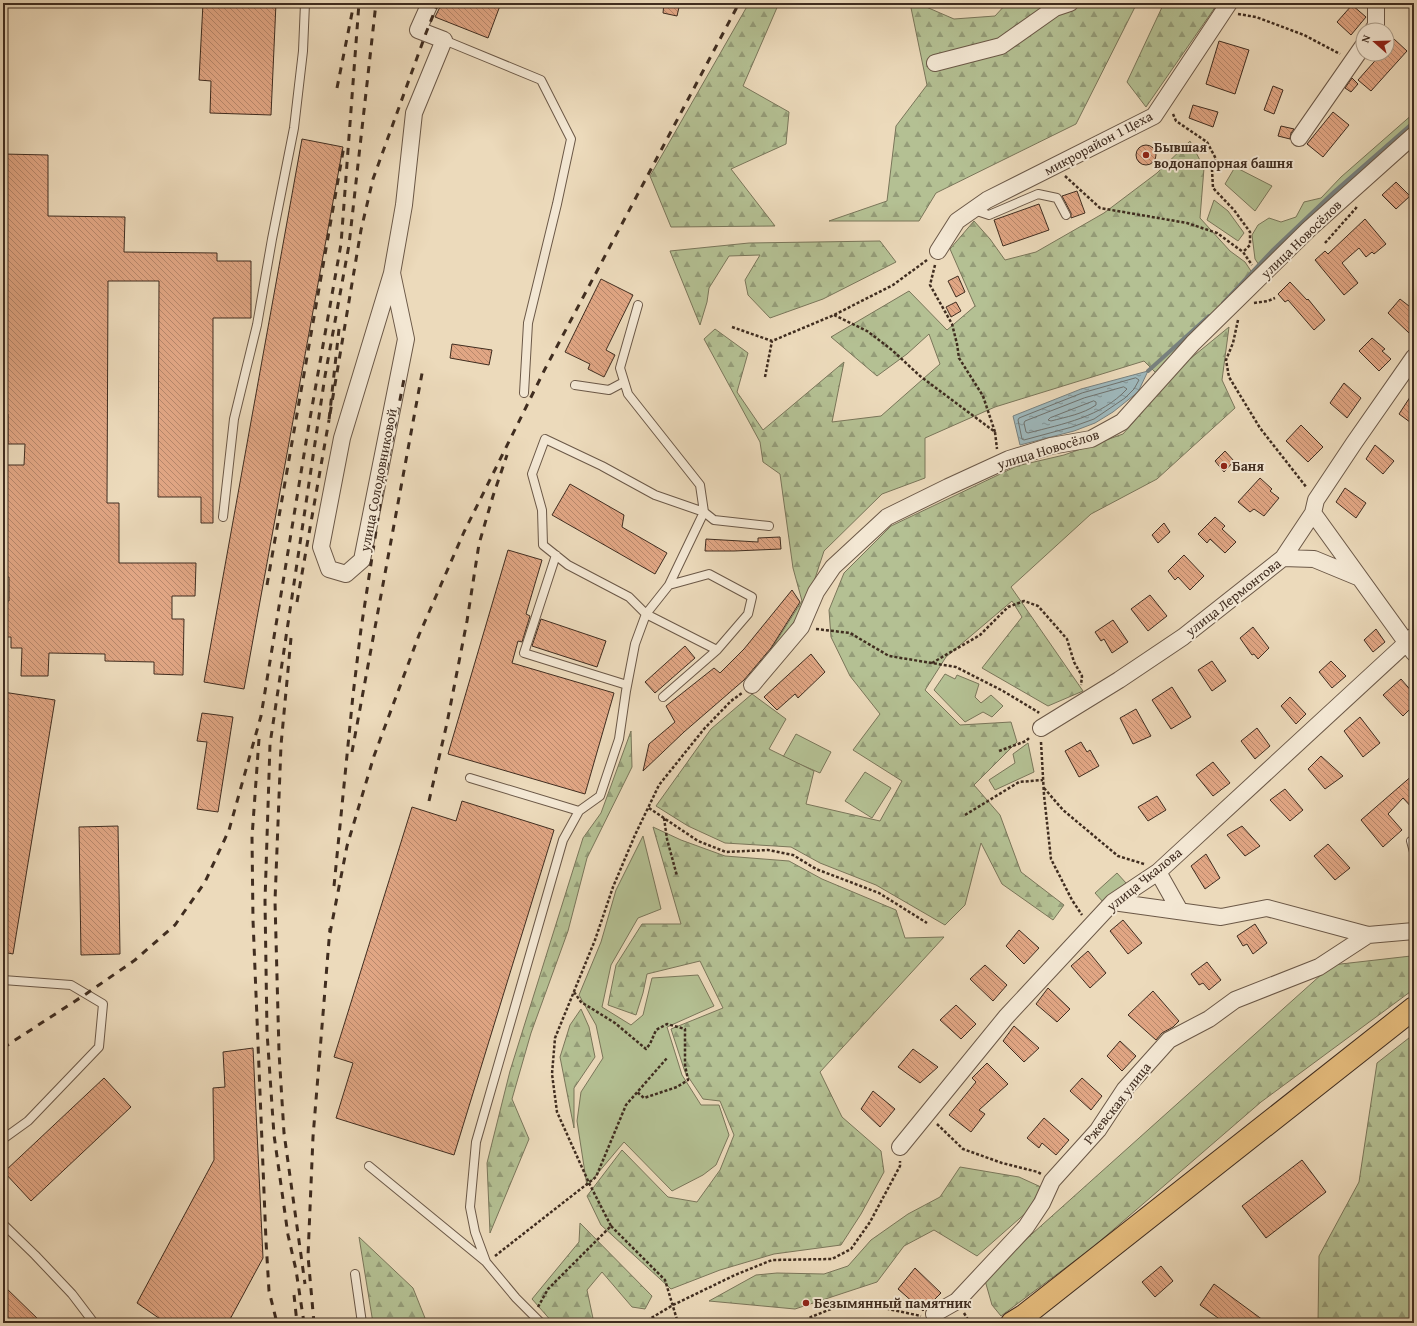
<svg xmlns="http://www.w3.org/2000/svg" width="1417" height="1326" font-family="'Gentium Book Plus',serif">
  <defs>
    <pattern id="forest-firs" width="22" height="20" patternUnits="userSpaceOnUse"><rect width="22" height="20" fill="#b4c093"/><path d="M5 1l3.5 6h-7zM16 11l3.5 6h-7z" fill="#949c78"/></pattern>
    <pattern id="water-ripples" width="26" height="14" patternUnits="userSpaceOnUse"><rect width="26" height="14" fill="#9eb8bc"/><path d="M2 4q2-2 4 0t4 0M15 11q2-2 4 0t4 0" fill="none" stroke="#829698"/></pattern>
    <pattern id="building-back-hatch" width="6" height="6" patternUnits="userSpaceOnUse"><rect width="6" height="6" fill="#e1a684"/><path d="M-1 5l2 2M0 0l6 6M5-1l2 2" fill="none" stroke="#b8886c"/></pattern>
  </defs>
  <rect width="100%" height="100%" fill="#ecdabb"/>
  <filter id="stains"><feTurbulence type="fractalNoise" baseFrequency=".005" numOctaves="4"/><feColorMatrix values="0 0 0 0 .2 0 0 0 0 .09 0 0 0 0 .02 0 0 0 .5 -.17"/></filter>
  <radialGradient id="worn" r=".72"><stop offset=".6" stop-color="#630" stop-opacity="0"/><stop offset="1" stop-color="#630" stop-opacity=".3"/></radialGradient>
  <path fill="#b4c093" stroke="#7a765a" d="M 1414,113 L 1414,128 L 1263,271 L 1255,259 L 1252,235 L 1258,225 L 1269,218 L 1281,222 L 1296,217 L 1304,202 L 1321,198 L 1341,177 Z
    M 1235,167 L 1272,186 L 1255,211 L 1225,184 Z
    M 1214,200 L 1228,211 L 1244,233 L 1238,241 L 1207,220 Z
    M 945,674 L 955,679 L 957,675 L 979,684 L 975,697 L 981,703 L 991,695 L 1003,706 L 992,717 L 983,712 L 965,722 L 934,690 Z
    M 796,734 L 831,752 L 820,773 L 783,757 Z
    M 1028,743 L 1034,772 L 995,790 L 989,780 L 1015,763 L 1013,754 Z
    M 865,772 L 891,788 L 872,818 L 845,801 Z
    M 643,836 L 661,909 L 638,918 L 611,965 L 602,1007 L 631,1025 L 643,1015 L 652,978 L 698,975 L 714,1006 L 667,1027 L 682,1075 L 701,1105 L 719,1105 L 729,1135 L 716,1165 L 703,1175 L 672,1191 L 624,1142 L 587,1186 L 577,1121 L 581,1092 L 603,1058 L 596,1025 L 579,995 L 601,942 L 616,890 Z
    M 1117,873 L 1126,883 L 1104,903 L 1095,893 Z"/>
  <path fill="url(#forest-firs)" stroke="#7a765a" d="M 749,3 L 779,3 L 743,86 L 789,112 L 786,144 L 731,169 L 775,226 L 671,227 L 650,176 Z
    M 910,3 L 917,3 L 954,19 L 995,16 L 1007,3 L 1137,3 L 1076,124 L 936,193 L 919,221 L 829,221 L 887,201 L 896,126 L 927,85 Z
    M 1164,3 L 1218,3 L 1146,107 L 1127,82 Z
    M 1190,141 L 1204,168 L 1200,218 L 1230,251 L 1245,262 L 1255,277 L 1157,374 L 1144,361 L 995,407 L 925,438 L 925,478 L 882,494 L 824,551 L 806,606 L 759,668 L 802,601 L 793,568 L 780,474 L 763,462 L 760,442 L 704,339 L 715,329 L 748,353 L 737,392 L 763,430 L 844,362 L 832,422 L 881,416 L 940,364 L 929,334 L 907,354 L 877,376 L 831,337 L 909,291 L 947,330 L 975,306 L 950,249 L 974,221 L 990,239 L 1005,260 L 1036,252 L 1104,213 L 1157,173 Z
    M 880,241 L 896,262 L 823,299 L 770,318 L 748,295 L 745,280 L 760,255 L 729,256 L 709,288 L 707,302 L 700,325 L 670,251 L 749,243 Z
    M 1229,327 L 1222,380 L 1235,408 L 1157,479 L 1091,514 L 1011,587 L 1083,691 L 1048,706 L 982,668 L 1022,617 L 1012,601 L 946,657 L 925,690 L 960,725 L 1011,722 L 1017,742 L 974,785 L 1000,815 L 1021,872 L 1064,905 L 1053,920 L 1002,884 L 981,843 L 965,905 L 945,925 L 876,885 L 820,863 L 791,847 L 725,843 L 688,826 L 656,806 L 711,729 L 752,694 L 786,719 L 769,749 L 814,771 L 806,804 L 880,821 L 902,781 L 853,750 L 880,714 L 850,676 L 831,637 L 829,610 L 844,573 L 891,526 L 1017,466 L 1064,455 L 1123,434 L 1185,363 Z
    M 631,731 L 632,767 L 587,858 L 568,931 L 531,1033 L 512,1099 L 529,1139 L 490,1233 L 487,1163 L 510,1071 L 583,838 L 601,813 Z
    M 653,827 L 681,840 L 725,856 L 789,861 L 822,879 L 896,910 L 905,938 L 944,937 L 820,1072 L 842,1117 L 881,1151 L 884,1172 L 861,1214 L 841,1245 L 774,1254 L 720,1270 L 671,1289 L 601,1225 L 587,1196 L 622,1150 L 668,1197 L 697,1202 L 720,1170 L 734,1135 L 720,1101 L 703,1099 L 685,1072 L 671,1029 L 723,1008 L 700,961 L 647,974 L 643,993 L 636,1015 L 608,1005 L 616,965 L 642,924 L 681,924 Z
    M 1411,956 L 1414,957 L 1414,989 L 1261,1102 L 1092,1248 L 1001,1316 L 992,1305 L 984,1277 L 1332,965 Z
    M 581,1009 L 589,1027 L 595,1057 L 574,1088 L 574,1128 L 560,1057 L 570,1025 Z
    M 1414,1034 L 1414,1323 L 1318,1323 L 1319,1256 L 1359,1182 L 1377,1063 Z
    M 960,1167 L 1019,1177 L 1041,1187 L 1028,1211 L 977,1256 L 934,1230 L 904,1246 L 877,1282 L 795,1309 L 709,1301 L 756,1275 L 777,1273 L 824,1274 L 848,1266 L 871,1240 L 908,1214 L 940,1197 Z
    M 580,1223 L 652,1296 L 645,1309 L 632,1307 L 602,1272 L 587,1290 L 594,1323 L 553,1323 L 532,1299 L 579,1242 Z
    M 359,1237 L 413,1288 L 427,1323 L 373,1323 Z"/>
  <path fill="url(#water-ripples)" stroke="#78807e" d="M 1148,371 L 1138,392 L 1113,412 L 1095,423 L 1074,431 L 1020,445 L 1013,416 L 1081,389 Z"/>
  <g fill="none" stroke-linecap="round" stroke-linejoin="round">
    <path stroke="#6f726e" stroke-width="1" d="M 1136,378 L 1139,380 L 1134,389 L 1125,398 L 1094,419 L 1072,427 L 1024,440 L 1022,439 L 1018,420 L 1019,418 L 1082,393 Z
      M 1124,387 L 1127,389 C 1101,417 1063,424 1028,433 L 1026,432 L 1024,423 L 1025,421 L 1084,398 Z
      M 1094,401 L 1096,402 L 1096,405 C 1083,414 1066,417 1051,421 L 1048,420 L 1050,418 Z"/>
    <path stroke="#78807e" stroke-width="4" d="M 1223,303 L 1272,251 L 1334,192 L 1414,122
      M 1148,371 L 1209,316"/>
  </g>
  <path fill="url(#building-back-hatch)" stroke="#402d20" d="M 203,3 L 276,3 L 271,115 L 210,113 L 211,81 L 199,80 Z
    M 442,3 L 501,3 L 488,38 L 435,17 Z
    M 664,3 L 680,3 L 677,16 L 663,13 Z
    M 1352,5 L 1366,17 L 1351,35 L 1337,22 Z
    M 1394,39 L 1407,51 L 1371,91 L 1358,80 L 1381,54 L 1387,54 L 1387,47 Z
    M 1219,41 L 1249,50 L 1235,94 L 1206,84 Z
    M 1352,78 L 1358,84 L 1351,92 L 1345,88 Z
    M 1273,86 L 1283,90 L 1274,114 L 1264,110 Z
    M 1193,105 L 1218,112 L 1213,127 L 1189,118 Z
    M 1333,112 L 1349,125 L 1323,157 L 1307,144 Z
    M 1281,126 L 1294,129 L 1291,133 L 1290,139 L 1278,136 Z
    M 302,139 L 343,147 L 244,689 L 204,682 Z
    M1136 155a10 10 0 1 1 20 0a10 10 0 1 1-20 0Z
    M 3,154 L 48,155 L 48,216 L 125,217 L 124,252 L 217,253 L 217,261 L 251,261 L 251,318 L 213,318 L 213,523 L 201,523 L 201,497 L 158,497 L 159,281 L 108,281 L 107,503 L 119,503 L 119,563 L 196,563 L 195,596 L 172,596 L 172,619 L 184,619 L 183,675 L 154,674 L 154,662 L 105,661 L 105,654 L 49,653 L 48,676 L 21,676 L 22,648 L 11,648 L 11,637 L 3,637 L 3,601 L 9,601 L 9,577 L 3,577 L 3,465 L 24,465 L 25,444 L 8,444 L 8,414 L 3,414 Z
    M 1396,182 L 1410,196 L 1396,209 L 1382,195 Z
    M 1077,191 L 1085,213 L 1071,218 L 1071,213 L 1062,196 Z
    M 1039,204 L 1049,230 L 1003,246 L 994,220 Z
    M 1365,219 L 1386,244 L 1374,254 L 1372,252 L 1366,257 L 1359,248 L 1342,263 L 1358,283 L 1344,295 L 1315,260 L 1325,251 L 1328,254 Z
    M 958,276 L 965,292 L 956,297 L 948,281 Z
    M 601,279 L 633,295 L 606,350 L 615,355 L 604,377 L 588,369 L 590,364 L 565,352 Z
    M 1290,282 L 1307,300 L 1308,299 L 1325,320 L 1314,330 L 1288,300 L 1285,302 L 1278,294 Z
    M 1400,299 L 1414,310 L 1414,326 L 1409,333 L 1388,313 Z
    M 956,302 L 961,311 L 951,317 L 946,307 Z
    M 1372,338 L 1385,349 L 1382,351 L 1391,359 L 1379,371 L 1359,351 Z
    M 452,344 L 492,350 L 489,365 L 450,358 Z
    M 1344,383 L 1361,398 L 1347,418 L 1330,403 Z
    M 1414,391 L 1414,425 L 1399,414 Z
    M 1301,425 L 1323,447 L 1308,462 L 1286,441 Z
    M 1375,445 L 1394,461 L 1383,474 L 1366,459 Z
    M 1225,451 L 1234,461 L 1224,472 L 1215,461 Z
    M 1260,478 L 1272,489 L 1270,491 L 1279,498 L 1264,516 L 1254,509 L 1250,512 L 1238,502 Z
    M 570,484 L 624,515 L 622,527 L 667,553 L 655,574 L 552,515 Z
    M 1345,488 L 1366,503 L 1356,518 L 1336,502 Z
    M 1215,517 L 1225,526 L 1222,529 L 1236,542 L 1225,553 L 1210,539 L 1207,543 L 1198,534 Z
    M 1164,523 L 1170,532 L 1158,543 L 1152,535 Z
    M 780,537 L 781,549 L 734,551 L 705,551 L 706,539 L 758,542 L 758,538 Z
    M 508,550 L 542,560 L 526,614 L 530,616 L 522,642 L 518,641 L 512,663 L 614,693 L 585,794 L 448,754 Z
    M 1184,555 L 1204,576 L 1190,590 L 1178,577 L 1175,580 L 1168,571 Z
    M 792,590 L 800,602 L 771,648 L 744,680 L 684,732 L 643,771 L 649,744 L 675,722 L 666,706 L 714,668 L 720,673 L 744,649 Z
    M 1150,595 L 1167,616 L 1148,631 L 1131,609 Z
    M 541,619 L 606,641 L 597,667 L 532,646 Z
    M 1113,620 L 1128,642 L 1112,653 L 1104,639 L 1101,641 L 1095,632 Z
    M 1253,627 L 1269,648 L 1258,659 L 1254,654 L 1252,655 L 1240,638 Z
    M 1376,629 L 1385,642 L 1373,652 L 1364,640 Z
    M 685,646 L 695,658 L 655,693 L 645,682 Z
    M 811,654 L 825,672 L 798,698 L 795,694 L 777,710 L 764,697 Z
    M 1212,661 L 1226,681 L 1212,691 L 1198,670 Z
    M 1331,661 L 1346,676 L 1332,688 L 1319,672 Z
    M 1401,679 L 1414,694 L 1414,705 L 1403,716 L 1383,695 Z
    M 1172,687 L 1191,717 L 1171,729 L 1152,700 Z
    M 3,692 L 55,700 L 13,954 L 3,952 Z
    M 1290,697 L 1306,714 L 1296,724 L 1281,706 Z
    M 1136,709 L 1151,736 L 1133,744 L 1120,718 Z
    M 202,713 L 233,717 L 218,812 L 197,809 L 207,742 L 197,741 Z
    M 1360,717 L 1380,743 L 1363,757 L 1344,731 Z
    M 1257,728 L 1270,746 L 1255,759 L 1241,741 Z
    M 1081,742 L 1087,752 L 1090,750 L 1099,766 L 1079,777 L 1065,751 Z
    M 1321,756 L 1343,776 L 1325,789 L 1308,769 Z
    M 1213,762 L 1230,783 L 1213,796 L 1196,775 Z
    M 1414,774 L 1414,810 L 1403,798 L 1388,814 L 1402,830 L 1383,847 L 1361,820 Z
    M 1285,789 L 1303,810 L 1290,821 L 1270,800 Z
    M 1157,796 L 1166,810 L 1148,821 L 1138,807 Z
    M 462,801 L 554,830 L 454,1155 L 336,1118 L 353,1063 L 334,1057 L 412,807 L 456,821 Z
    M 118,826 L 120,954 L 81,955 L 79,827 Z
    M 1242,826 L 1260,846 L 1245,856 L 1227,835 Z
    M 1328,844 L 1350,868 L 1335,880 L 1314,856 Z
    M 1206,854 L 1220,878 L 1205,889 L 1191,866 Z
    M 1123,920 L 1142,943 L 1128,954 L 1110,931 Z
    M 1255,924 L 1267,943 L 1253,954 L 1247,944 L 1243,946 L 1237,936 Z
    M 1019,930 L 1039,948 L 1024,964 L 1006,946 Z
    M 1088,951 L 1106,973 L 1090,988 L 1071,966 Z
    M 1207,962 L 1221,980 L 1209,990 L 1203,983 L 1199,985 L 1191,974 Z
    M 985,965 L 1007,985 L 993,1001 L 970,979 Z
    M 1048,988 L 1070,1009 L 1057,1022 L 1036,1004 Z
    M 1153,991 L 1179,1021 L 1173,1027 L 1162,1033 L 1156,1040 L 1128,1015 Z
    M 956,1005 L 976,1024 L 961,1039 L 940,1020 Z
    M 1014,1026 L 1039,1048 L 1024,1062 L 1003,1041 Z
    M 1120,1041 L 1136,1056 L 1122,1071 L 1107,1056 Z
    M 253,1048 L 263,1258 L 228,1323 L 166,1323 L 137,1303 L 214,1160 L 213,1088 L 225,1087 L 223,1052 Z
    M 913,1049 L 938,1067 L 920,1083 L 898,1067 Z
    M 987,1063 L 1008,1084 L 979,1110 L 985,1114 L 971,1132 L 949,1115 L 976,1082 L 972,1078 Z
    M 104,1078 L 131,1107 L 31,1201 L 4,1172 Z
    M 1082,1078 L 1102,1096 L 1091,1110 L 1070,1091 Z
    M 873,1091 L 895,1109 L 880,1127 L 861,1109 Z
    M 1044,1118 L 1069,1140 L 1056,1155 L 1042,1143 L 1039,1148 L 1027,1138 Z
    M 1302,1160 L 1326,1192 L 1266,1238 L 1242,1206 Z
    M 1161,1266 L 1173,1281 L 1155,1297 L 1142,1282 Z
    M 915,1268 L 941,1293 L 923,1311 L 898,1289 Z
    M 1214,1284 L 1267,1323 L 1225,1323 L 1200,1305 Z
    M 3,1285 L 42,1323 L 3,1323 Z"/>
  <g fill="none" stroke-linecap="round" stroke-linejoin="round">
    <defs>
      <path id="service" d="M 444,40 L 541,80 L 571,139 L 557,204 L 528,323 L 524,393
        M 974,210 L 989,215 L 1038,194 L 1057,198 L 1066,215
        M 638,305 L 620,368 L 628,394 L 700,485 L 704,512 L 669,585
        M 575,385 L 609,390 L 624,382
        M 223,517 L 234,419 L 257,325 L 272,239 L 294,128 L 303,51 L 305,3
        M 556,555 L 524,653 L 627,685
        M 717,650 L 646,614 L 629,597 L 568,565 L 543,545 L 542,510 L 532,474 L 545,439 L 602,466 L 655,495 L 704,512 L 714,520 L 769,526
        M 470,778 L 579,811
        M 1411,841 L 1414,852
        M 3,980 L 71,985 L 103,1004 L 99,1047 L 28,1121 L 3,1139
        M 369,1166 L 486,1262
        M 3,1224 L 35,1255 L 72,1294 L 94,1323
        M 355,1274 L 362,1323
        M 541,1323 L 516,1298 L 486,1262 L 475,1232 L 470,1207 L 476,1142 L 563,840 L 579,811 L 600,796 L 619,739 L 626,691 L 635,644 L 646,614 L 669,585 L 709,574 L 752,597 L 748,614 L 717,650 L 663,697"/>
      <path id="minor" d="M 1373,30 L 1376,25 L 1376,3
        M 935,63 L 1001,46 L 1055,8 L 1070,3
        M 1299,138 L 1363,46
        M 938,251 L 957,221 L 987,200 L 1154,116 L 1229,3
        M 392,273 L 406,339 L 362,560 L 346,574 L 329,569 L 321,547 L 342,438 L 392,273 L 404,205 L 414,113 L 444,40 L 418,30 L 430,3
        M 1313,513 L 1414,653
        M 1283,558 L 1314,559 L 1360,578
        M 752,685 L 801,627 L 816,592 L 833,567 L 887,517 L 948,487 L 1009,459 L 1051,446 L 1091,439 L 1122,422 L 1193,343 L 1243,294 L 1309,229 L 1414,135
        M 1041,728 L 1119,680 L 1183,637 L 1283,558 L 1313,513 L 1316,500 L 1354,443 L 1414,357
        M 1158,872 L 1180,911
        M 1113,902 L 1221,917 L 1267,908 L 1368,935
        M 900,1147 L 1006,1017 L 1113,902 L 1158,872 L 1414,636
        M 934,1314 L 957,1301 L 1026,1227 L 1042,1203 L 1052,1181 L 1098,1130 L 1125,1089 L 1169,1040 L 1209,1019 L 1235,1000 L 1319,967 L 1368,935 L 1414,931"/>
      <path id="primary" d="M 1012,1323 L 1025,1315 L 1414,1008"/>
    </defs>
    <use href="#service" stroke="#6b5847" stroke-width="10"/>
    <use href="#minor" stroke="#6b5847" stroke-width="18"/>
    <use href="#primary" stroke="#402d20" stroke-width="24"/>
    <path stroke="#402d20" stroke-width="2.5" stroke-dasharray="3 2" stroke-linecap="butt" d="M 1238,14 L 1256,17 L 1304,35 L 1340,54
      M 1173,114 L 1176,121 L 1207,142 L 1216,159 L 1212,170 L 1213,188 L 1234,210 L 1250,232 L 1250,245 L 1243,252
      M 1065,176 L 1100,208 L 1187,223 L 1217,233 L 1243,252 L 1252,265
      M 1325,243 L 1356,208 L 1357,206
      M 935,265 L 930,285 L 952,324 L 957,344 L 959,358 L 983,396 L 995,432
      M 1254,303 L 1268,301 L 1275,298
      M 834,315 L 867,331 L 892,350 L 920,376 L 995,432 L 997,449
      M 1238,320 L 1233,343 L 1226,360 L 1229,377 L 1260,428 L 1307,488
      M 732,327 L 772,341 L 834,315 L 893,285 L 927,260
      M 765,377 L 772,341
      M 816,629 L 850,633 L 889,656 L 956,667 L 1003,691 L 1038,712 L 1039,713
      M 932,663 L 980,635 L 1008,607 L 1024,601 L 1038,606 L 1067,639 L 1074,662 L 1082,676 L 1081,685
      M 1041,742 L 1044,795 L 1051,859 L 1072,900 L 1082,915
      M 999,751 L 1026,741 L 1030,737
      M 1044,788 L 1063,810 L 1118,856 L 1144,864
      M 649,808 L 698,841 L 726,852 L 768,850 L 793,855 L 816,869 L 879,893 L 927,923
      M 965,815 L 1019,782 L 1043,780
      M 664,818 L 667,839 L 677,876
      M 574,992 L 581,1002 L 615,1023 L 646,1049 L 650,1044 L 656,1030 L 667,1024 L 685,1029 L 685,1065 L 688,1080 L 677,1087 L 644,1098 L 637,1092
      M 937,1124 L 963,1149 L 1002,1163 L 1038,1172 L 1041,1174
      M 611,1226 L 665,1280 L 678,1323
      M 495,1256 L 596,1177 L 626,1105 L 667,1058
      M 538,1307 L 548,1289 L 611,1226 L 589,1183 L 557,1112 L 552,1074 L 555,1038 L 595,940 L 613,887 L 635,835 L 659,785 L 704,729 L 731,701 L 742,693
      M 964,1313 L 970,1323
      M 643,1323 L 673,1305 L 735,1275 L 772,1260 L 832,1259 L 851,1249 L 870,1222 L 900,1166 L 900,1161
      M 801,1323 L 811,1317 L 836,1307 L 860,1303 L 921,1316"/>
    <use href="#service" stroke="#f3e7d3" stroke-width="8"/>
    <use href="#minor" stroke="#f3e7d3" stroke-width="16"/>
    <use href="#primary" stroke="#e6bd7e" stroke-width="22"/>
    <path stroke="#402d20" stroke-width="3" stroke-dasharray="7 7" stroke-linecap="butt" d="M 337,88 L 354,3
      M 339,329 L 329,420 L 361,230 L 373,179 L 426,33 L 438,3
      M 267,585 L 344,146
      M 297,602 L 329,420
      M 291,638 L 281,745 L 275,901 L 279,1052 L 284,1133 L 305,1284
      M 259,739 L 252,837 L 253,920 L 266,1241 L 269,1291 L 277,1323
      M 352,752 L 423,368
      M 429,801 L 447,723 L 467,621 L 479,544 L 493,496 L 507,455
      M 334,886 L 353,695 L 361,629 L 382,492 L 405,374
      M 330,933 L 347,846 L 374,756 L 419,635 L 464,532 L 545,369 L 737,7
      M 3,1048 L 86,994 L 135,960 L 175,925 L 205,882 L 229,830 L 261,716 L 309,424 L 341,244 L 359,3
      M 294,1295 L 297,1323
      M 304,1323 L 296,1270 L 288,1235 L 274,1135 L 267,1032 L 265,901 L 270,744 L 325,376 L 349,245 L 376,3
      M 314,1323 L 308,1256 L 313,1137 L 330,928"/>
  </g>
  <g fill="#8f2418" stroke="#f3e7d3" stroke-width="1.5">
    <circle cx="1146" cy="155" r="4"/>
    <circle cx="1224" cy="466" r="4"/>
    <circle cx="806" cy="1303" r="4"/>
  </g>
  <g text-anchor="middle" stroke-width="4" stroke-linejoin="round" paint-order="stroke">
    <g font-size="14" fill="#402d20" stroke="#f3e7d3">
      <text transform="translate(1098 143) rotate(-28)" y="5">микрорайон 1 Цеха</text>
      <text transform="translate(1301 239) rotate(-44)" y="5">улица Новосёлов</text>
      <text transform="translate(1048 449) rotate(-17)" y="5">улица Новосёлов</text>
      <text transform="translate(378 480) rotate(-79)" y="5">улица Солодовниковой</text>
      <text transform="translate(1233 597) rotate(-38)" y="5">улица Лермонтова</text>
      <text transform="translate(1144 879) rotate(-39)" y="5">улица Чкалова</text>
      <text transform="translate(1117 1103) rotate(-52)" y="5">Ржевская улица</text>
    </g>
    <g font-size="14" font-weight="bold" fill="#402d20" stroke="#f3e7d3" text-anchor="start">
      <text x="1154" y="152">Бывшая<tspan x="1154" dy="16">водонапорная башня</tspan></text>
      <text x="1232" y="471">Баня</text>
      <text x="814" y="1308">Безымянный памятник</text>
    </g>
  </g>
  <rect width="1417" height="1326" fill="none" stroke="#ecdabb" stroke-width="16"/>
  <rect x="4" y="4" width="1409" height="1318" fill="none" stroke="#402d20" stroke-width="2"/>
  <rect x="8" y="8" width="1401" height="1310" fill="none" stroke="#402d20"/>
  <g transform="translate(1375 42) rotate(290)"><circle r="19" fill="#f3e7d3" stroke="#ab9d8b"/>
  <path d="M0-3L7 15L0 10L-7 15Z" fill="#8f2418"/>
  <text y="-6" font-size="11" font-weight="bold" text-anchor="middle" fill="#402d20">N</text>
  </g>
  <rect width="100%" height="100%" filter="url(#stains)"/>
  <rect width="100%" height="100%" fill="url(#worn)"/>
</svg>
